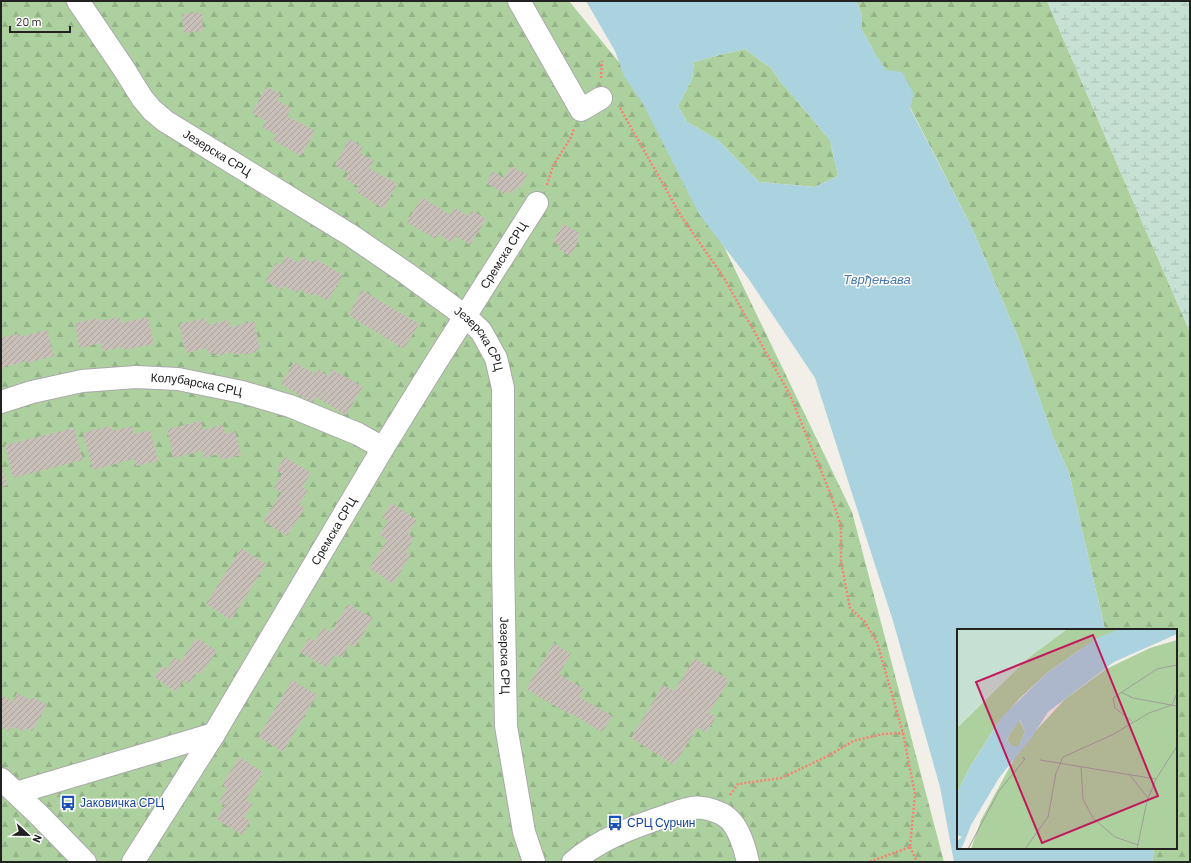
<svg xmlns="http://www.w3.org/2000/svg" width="1191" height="863" font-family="Barlow,sans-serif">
  <defs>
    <pattern id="forest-firs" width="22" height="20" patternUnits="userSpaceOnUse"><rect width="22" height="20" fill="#add19e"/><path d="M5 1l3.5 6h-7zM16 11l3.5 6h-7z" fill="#95b388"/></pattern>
    <pattern id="wetland-marsh" width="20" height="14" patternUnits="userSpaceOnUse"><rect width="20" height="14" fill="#c6e0d4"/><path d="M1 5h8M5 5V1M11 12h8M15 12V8" fill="none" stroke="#aac0b6"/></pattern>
    <pattern id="building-hatch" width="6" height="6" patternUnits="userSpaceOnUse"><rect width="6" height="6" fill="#c7bfb8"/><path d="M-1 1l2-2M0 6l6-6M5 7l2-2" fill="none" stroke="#aba49e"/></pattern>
  </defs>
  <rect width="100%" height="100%" fill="#f2efe9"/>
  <path fill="url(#forest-firs)" d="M 1,1 L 569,1 L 658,110 L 852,512 L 944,862 L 1,862 Z
    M 856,1 L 1047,1 L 1133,201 L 1190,332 L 1190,862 L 1152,862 L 1154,850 L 1153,848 L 1176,848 L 1176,630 L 1105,630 L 1069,473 L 1053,437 L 1019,340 L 973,230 L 910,107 L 876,55 L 862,30 L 862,15 Z
    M 745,49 L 771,68 L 780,81 L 830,140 L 838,176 L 815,187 L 759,182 L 718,140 L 687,122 L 678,106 L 692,79 L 694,62 L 723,54 Z"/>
  <path fill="url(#wetland-marsh)" d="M 1047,1 L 1190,1 L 1190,332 L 1133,201 Z"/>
  <path fill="#aad3df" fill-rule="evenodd" d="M 586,1 L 856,1 L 862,15 L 862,30 L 876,55 L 886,70 L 902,72 L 914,94 L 910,108 L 973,230 L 1019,340 L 1053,437 L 1069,473 L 1105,630 L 958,630 L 958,848 L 1153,848 L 1154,850 L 1152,862 L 954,862 L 940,787 L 893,621 L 815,378 L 748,278 L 699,214 L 643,104 L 624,76 L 615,51 ZM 745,49 L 771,68 L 780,81 L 830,140 L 838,176 L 815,187 L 759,182 L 718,140 L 687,122 L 678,106 L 692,79 L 694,62 L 723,54 Z"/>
  <path fill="url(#building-hatch)" d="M 202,12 L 203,31 L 184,33 L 182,14 Z
    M 266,87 L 281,94 L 277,100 L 291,108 L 287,116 L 315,131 L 301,156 L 273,140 L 276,135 L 262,127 L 266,121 L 252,113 Z
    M 349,139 L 363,147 L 360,153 L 374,161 L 369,168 L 397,184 L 384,209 L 356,192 L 359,187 L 345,179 L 348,173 L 335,165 Z
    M 511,166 L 527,175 L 519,189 L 516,187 L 512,194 L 507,191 L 505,194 L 486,183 L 493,171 L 504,178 Z
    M 422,197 L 450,215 L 455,208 L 469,216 L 472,210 L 486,219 L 470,245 L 456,236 L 452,243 L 438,234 L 435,239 L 407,222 Z
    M 563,224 L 580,233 L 577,239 L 579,240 L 570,256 L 558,249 L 561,246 L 553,241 Z
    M 286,256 L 299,263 L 302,257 L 313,263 L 316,259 L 343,275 L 328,301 L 313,293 L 312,296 L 299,289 L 297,293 L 283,286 L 281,290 L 265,281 L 276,263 L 281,265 Z
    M 362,290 L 419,324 L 404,349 L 348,315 Z
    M 120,317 L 121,323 L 148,317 L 154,344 L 123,350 L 123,347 L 103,351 L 101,343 L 79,348 L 75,323 L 98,318 L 99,321 Z
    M 206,318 L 207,325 L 229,320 L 230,327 L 254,321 L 260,349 L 256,350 L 256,352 L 243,355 L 243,353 L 234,355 L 233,352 L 215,356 L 215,353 L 208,354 L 207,348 L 186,353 L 179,324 Z
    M 47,330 L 54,356 L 27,363 L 27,361 L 3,367 L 3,369 L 1,369 L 1,338 L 20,333 L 20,337 Z
    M 294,362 L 315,374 L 318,369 L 328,376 L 332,369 L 363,387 L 346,415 L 316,397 L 312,403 L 281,384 Z
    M 201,421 L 203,430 L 223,425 L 225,434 L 235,431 L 241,455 L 221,460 L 219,454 L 204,458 L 202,451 L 173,458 L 167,429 Z
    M 110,426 L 112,431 L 132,426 L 134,434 L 150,430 L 158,461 L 136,466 L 134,459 L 93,470 L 83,433 Z
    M 74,428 L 83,460 L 13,478 L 5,445 Z
    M 285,457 L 311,473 L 302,487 L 308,491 L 300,504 L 305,508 L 287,536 L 263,521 L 281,493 L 274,488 L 282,474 L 276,470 Z
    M 1,463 L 7,485 L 1,487 Z
    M 391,503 L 417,520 L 408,534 L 414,538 L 406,552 L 411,555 L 393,584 L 369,568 L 387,540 L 379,535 L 388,521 L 382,518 Z
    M 241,548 L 266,564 L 231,620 L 206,604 Z
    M 348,604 L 373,618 L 355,647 L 350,644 L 341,658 L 335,654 L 327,668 L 300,652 L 309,638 L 315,641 L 323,627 L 331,632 Z
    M 196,638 L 217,651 L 201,674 L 197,672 L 189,684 L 184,680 L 176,692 L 154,677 L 162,666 L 167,669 L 174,657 L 181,661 Z
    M 554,643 L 571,654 L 559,674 L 584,689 L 579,697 L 612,716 L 602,732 L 570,713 L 569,714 L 526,689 Z
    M 694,658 L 729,680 L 709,713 L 716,717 L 706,733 L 698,727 L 674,765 L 631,738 L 663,685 L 674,691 Z
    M 292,680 L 317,695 L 283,752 L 258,737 Z
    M 17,693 L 30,700 L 32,697 L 47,705 L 32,731 L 26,728 L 24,732 L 15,727 L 14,729 L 10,727 L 8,731 L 1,727 L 1,695 L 13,702 Z
    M 239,757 L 263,772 L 246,800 L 253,804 L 244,817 L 250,821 L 242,835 L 216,819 L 225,805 L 219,802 L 227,788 L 222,785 Z"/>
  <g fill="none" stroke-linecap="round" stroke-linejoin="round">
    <defs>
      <g id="minor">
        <path id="s1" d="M 78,1 L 124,69 L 142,98 L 152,110 L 165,121 L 352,236 L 406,273 L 465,316 L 481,331 L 496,358 L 503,388 L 503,559 L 506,726 L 524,832 L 534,862"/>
        <path d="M 519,1 L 581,110 L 601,98"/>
        <path id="s2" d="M 1,402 L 32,392 L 82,381 L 136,377 L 178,379 L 242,392 L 290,406 L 358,434 L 383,448"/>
        <path d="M 1,779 L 38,814 L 85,862"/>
        <path d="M 16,793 L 214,734"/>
        <path id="s3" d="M 133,862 L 214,734 L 383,448 L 433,367 L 537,203"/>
        <path d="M 573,862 C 600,839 633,827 666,816 C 677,812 690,806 702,808 C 707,808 722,813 725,816 C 738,824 745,848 748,862"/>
      </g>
    </defs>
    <use href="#minor" stroke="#a9a9a9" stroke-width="24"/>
    <path stroke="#fa8072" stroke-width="2.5" stroke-dasharray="2 2" stroke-linecap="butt" d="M 601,78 L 602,61
      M 620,108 L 681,216 L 724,278 L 790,395 L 829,490 L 841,526 L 841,562 L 850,608 L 864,621 L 877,642 L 903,733 L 915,794 L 910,847 L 869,862
      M 547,185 L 553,166 L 571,137 L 574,129
      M 730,795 L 738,784 L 781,778 L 828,756 L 853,741 L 883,734 L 903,733
      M 910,847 L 917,862"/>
    <use href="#minor" stroke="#fff" stroke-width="22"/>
  </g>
  <defs>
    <symbol id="bus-bare" viewBox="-9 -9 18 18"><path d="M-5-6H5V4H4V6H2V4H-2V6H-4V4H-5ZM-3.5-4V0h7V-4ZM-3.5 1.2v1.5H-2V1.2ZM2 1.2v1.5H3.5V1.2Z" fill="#1a4fb4" stroke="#fff" stroke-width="2.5" paint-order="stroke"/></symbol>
  </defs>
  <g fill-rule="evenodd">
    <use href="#bus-bare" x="57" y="792" width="22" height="22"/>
    <use href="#bus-bare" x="604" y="812" width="22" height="22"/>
  </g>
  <g text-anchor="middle" stroke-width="3" stroke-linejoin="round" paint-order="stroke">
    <g font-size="12" fill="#222" stroke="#fff">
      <text dy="4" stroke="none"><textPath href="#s1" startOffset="210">Језерска СРЦ</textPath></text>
      <text dy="4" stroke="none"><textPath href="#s3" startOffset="711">Сремска СРЦ</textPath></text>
      <text dy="4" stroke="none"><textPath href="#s1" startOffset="534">Језерска СРЦ</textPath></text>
      <text dy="4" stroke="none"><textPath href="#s2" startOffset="199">Колубарска СРЦ</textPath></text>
      <text dy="4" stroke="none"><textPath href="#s3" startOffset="387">Сремска СРЦ</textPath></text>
      <text dy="4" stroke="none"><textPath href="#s1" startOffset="858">Језерска СРЦ</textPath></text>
    </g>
    <g font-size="12" fill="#164399" stroke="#fff" text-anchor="start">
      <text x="80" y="807">Јаковичка СРЦ</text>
      <text x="627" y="827">СРЦ Сурчин</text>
    </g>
    <g font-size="13" font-style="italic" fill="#4a7aab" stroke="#fff">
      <text x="877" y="284">Тврђењава</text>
    </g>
  </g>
  <g transform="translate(957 629)">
    <rect width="220" height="220" fill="#f2efe9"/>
    <path d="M 110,0 L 163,0 L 121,22 L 90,44 L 62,70 L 39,97 L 13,138 L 0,164 L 0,99 L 71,29 ZM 220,11 L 220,220 L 14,220 L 24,191 L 63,119 L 107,71 L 149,40 L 193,19 ZM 62,91 L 68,102 L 62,117 L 55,117 L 50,111 L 52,106 Z" fill="#add19e"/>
    <path d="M 0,0 L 110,0 L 71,29 L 0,99 Z" fill="#c6e0d4"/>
    <path d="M 163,0 L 220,0 L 220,5 L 157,33 L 91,83 L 75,108 L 42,149 L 14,196 L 7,214 L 4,220 L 0,220 L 0,212 L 5,208 L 0,206 L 0,164 L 13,138 L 45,88 L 90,44 L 140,9 ZM 63,91 L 68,102 L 62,117 L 55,117 L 50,111 L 52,106 Z" fill="#aad3df" fill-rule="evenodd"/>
    <path fill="none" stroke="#9f9d99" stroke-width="1" d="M 164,63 L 176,69 L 220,77M 215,76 L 220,64M 175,92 L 158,79 L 156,69 L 200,40 L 220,36M 83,131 L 199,150M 124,138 L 126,170 L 136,189 L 158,208 L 181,216M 172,145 L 191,169M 11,220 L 42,162 L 68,130 L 65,128M 68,220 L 91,188 L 99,144 L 106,128 L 155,106 L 192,84 L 215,76M 180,220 L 190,172 L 199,150 L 220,117"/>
    <path fill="#c2185b" fill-opacity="0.15" stroke="#c2185b" stroke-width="2" d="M 136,6 L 201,167 L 85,214 L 19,53 Z"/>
    <rect width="220" height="220" fill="none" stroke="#222" stroke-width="2"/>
  </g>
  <rect width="1191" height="863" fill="none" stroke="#222222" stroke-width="4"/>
  <g transform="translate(28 835) rotate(112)" stroke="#ffffff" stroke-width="3" paint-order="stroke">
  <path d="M0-3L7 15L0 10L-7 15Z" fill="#222222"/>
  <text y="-6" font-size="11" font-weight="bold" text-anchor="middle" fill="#222222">N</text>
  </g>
  <path d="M10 26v6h60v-6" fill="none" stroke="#222222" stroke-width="2"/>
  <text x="16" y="26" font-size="12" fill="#222222" stroke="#ffffff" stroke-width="3" paint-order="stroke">20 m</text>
</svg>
